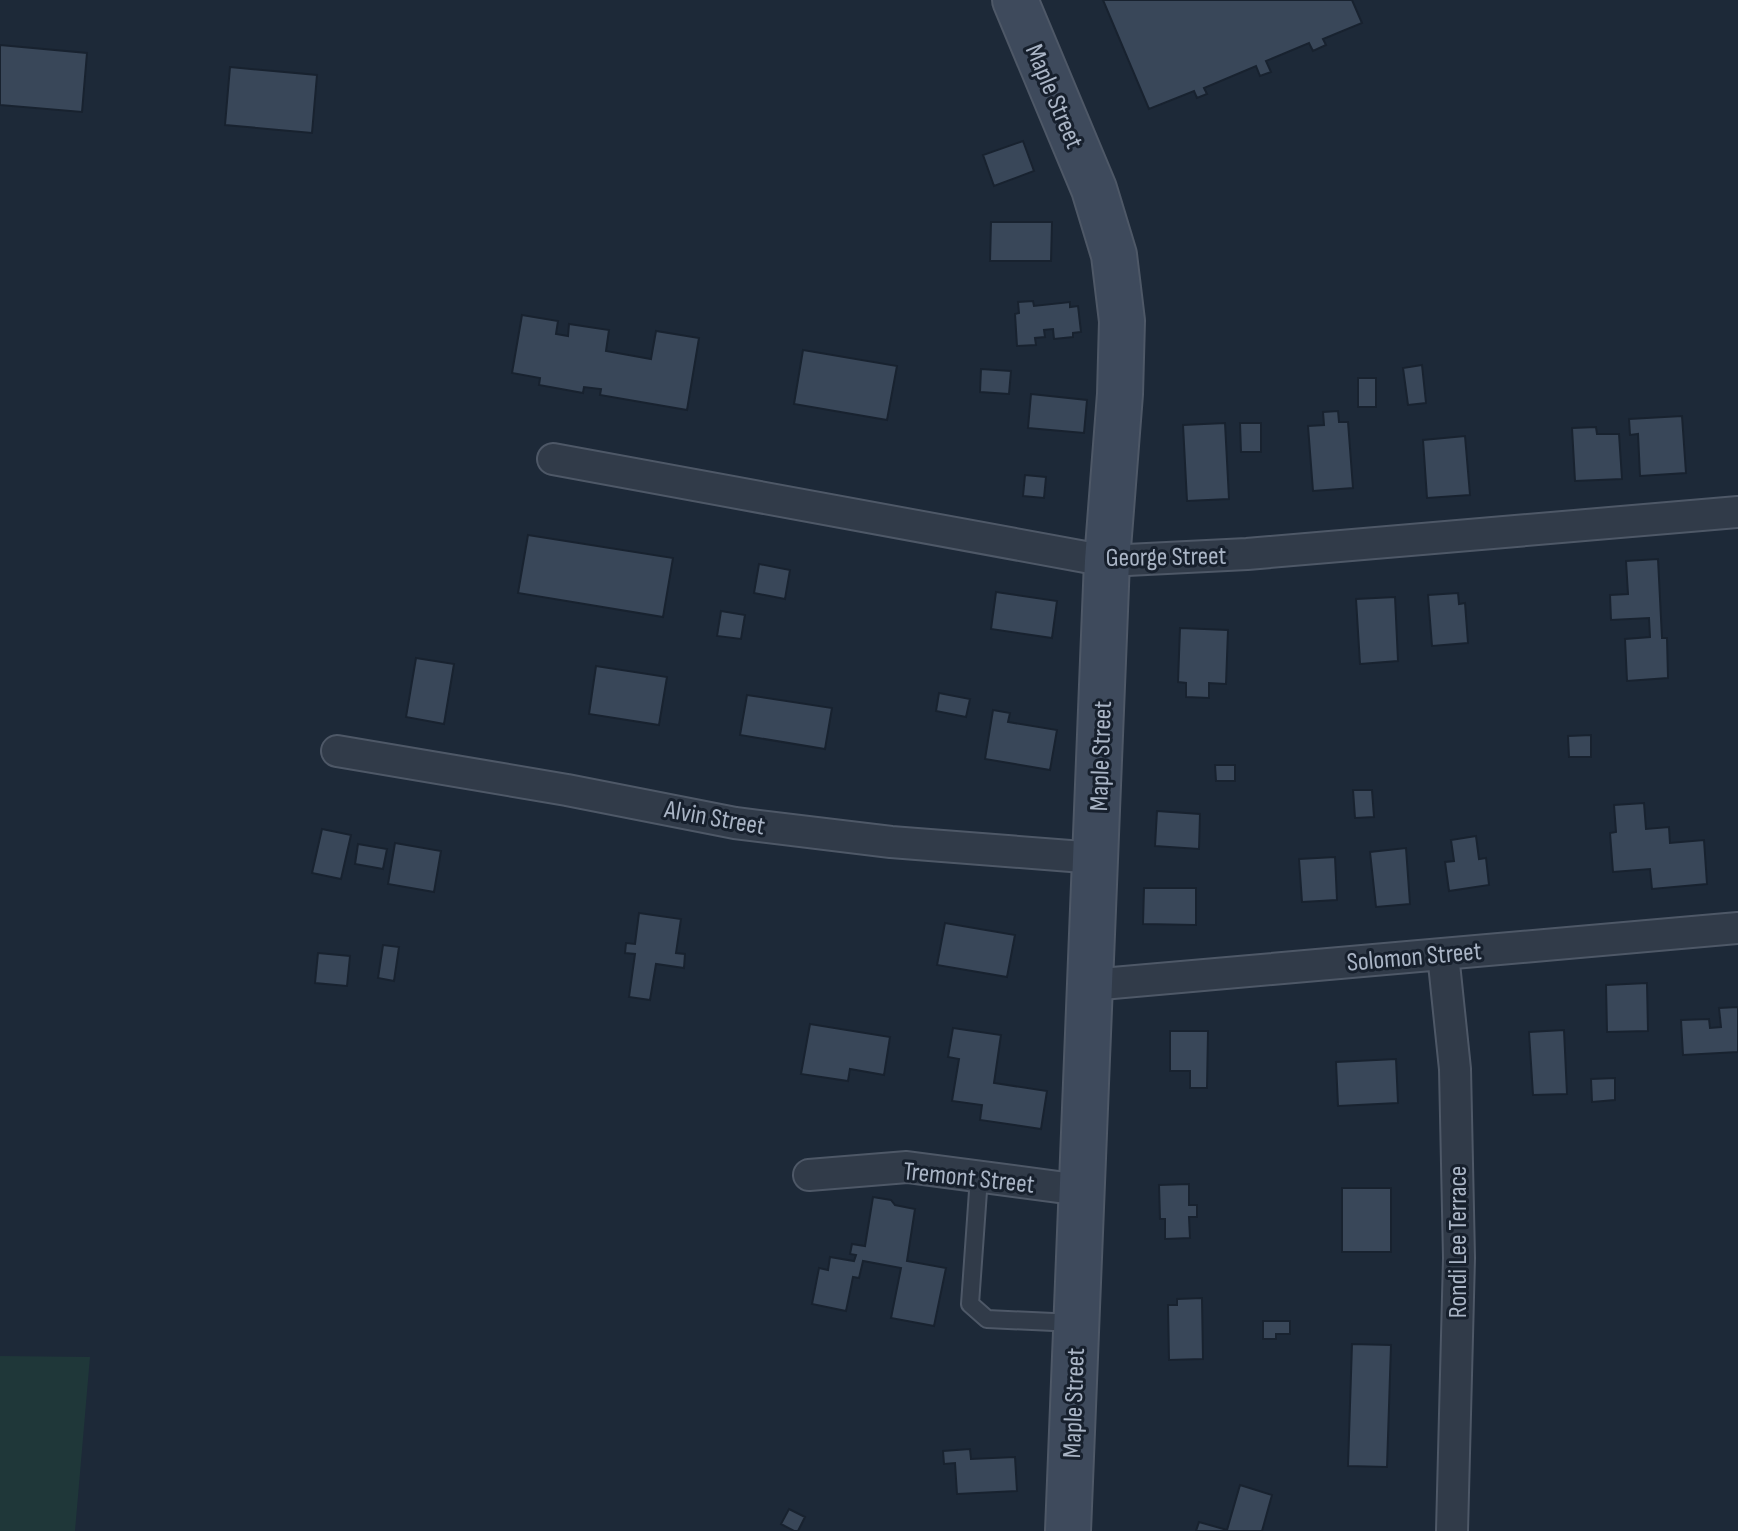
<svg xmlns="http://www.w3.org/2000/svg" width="1738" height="1531" font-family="'Sofia Sans Condensed',sans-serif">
  <rect width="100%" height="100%" fill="#1d2938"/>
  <path fill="#1f3739" d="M 0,1356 L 90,1357 L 75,1531 L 0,1531 Z"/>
  <path fill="#394759" stroke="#18222f" stroke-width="2" d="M 1103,0 L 1352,0 L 1362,23 L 1323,39 L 1326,45 L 1313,51 L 1309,43 L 1266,61 L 1271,72 L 1260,76 L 1256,66 L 1204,88 L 1207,94 L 1197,98 L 1194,91 L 1149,109 Z
    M 0,45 L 87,53 L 82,112 L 0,105 Z
    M 230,67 L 317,75 L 312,133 L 225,125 Z
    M 1023,141 L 1034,171 L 994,186 L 983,155 Z
    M 991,222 L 1052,222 L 1051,261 L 990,261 Z
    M 1033,301 L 1034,306 L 1070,302 L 1070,307 L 1078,306 L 1081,332 L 1073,333 L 1073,337 L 1054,339 L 1053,329 L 1044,330 L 1045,337 L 1035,338 L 1036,345 L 1017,346 L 1015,314 L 1019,313 L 1018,302 Z
    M 522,315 L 558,321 L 556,334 L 568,336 L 569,324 L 609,330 L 606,351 L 651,359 L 656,331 L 699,338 L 687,410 L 600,395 L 601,389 L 584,387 L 583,393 L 539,385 L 540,378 L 512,373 Z
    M 803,350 L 897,366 L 887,420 L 794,404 Z
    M 1422,365 L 1426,403 L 1408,405 L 1403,368 Z
    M 981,369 L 1011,371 L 1009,394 L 980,392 Z
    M 1358,378 L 1376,378 L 1376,407 L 1358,407 Z
    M 1031,394 L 1087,400 L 1084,433 L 1028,428 Z
    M 1338,411 L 1339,422 L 1348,422 L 1353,488 L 1313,491 L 1308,426 L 1324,425 L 1323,412 Z
    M 1682,416 L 1686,473 L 1640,476 L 1638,434 L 1630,435 L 1629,419 Z
    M 1225,423 L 1229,499 L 1187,501 L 1183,425 Z
    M 1240,423 L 1261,423 L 1261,452 L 1241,452 Z
    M 1596,427 L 1597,434 L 1619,434 L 1622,479 L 1575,481 L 1572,428 Z
    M 1465,436 L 1470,495 L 1427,498 L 1423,440 Z
    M 1025,475 L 1046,477 L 1044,498 L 1023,496 Z
    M 528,535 L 673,558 L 663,617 L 518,593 Z
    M 1658,559 L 1662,638 L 1667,638 L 1668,678 L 1627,681 L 1625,639 L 1650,637 L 1649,618 L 1611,620 L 1610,595 L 1628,594 L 1626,561 Z
    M 759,564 L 790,570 L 785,599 L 754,593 Z
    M 996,592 L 1057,601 L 1052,638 L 991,629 Z
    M 1458,593 L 1459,604 L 1465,603 L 1468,643 L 1432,646 L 1428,595 Z
    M 1395,597 L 1398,661 L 1360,664 L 1356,599 Z
    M 721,611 L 745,615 L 741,639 L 717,636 Z
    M 1180,628 L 1228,630 L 1226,684 L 1209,683 L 1209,698 L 1186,697 L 1186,683 L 1178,682 Z
    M 416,658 L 454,664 L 444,724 L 406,717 Z
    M 596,666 L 667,677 L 659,725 L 589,714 Z
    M 939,693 L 970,699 L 966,717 L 936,711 Z
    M 747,695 L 832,708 L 825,749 L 740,735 Z
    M 993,710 L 1010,713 L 1008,722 L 1057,730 L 1050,770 L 985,759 Z
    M 1591,735 L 1591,757 L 1569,757 L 1568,736 Z
    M 1215,765 L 1235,765 L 1235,781 L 1216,781 Z
    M 1353,790 L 1372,790 L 1374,817 L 1355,818 Z
    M 1644,803 L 1646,829 L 1669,827 L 1670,843 L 1704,840 L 1707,884 L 1652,889 L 1650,869 L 1613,872 L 1610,833 L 1616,832 L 1614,805 Z
    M 1157,811 L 1200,814 L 1199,849 L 1155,846 Z
    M 322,829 L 351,835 L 341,879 L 312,873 Z
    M 1476,836 L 1479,859 L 1486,858 L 1489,885 L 1449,891 L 1445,862 L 1454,861 L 1451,840 Z
    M 395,843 L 441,851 L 434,892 L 388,884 Z
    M 358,844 L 387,849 L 383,869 L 355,864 Z
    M 1406,848 L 1410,904 L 1376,907 L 1370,852 Z
    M 1335,857 L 1337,900 L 1302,902 L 1299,859 Z
    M 1144,888 L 1196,888 L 1196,925 L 1143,924 Z
    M 639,913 L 681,919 L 676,953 L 685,954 L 684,968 L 656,964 L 650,1000 L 629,997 L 635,954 L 625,953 L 626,943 L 635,944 Z
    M 945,923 L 1015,935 L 1007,977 L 937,965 Z
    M 383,945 L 399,947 L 394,981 L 378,978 Z
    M 318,953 L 350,956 L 347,986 L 315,983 Z
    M 1647,983 L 1648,1031 L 1607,1032 L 1606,985 Z
    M 1738,1007 L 1738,1052 L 1683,1055 L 1681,1020 L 1709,1019 L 1710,1028 L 1721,1027 L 1719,1008 Z
    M 810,1024 L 890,1037 L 884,1075 L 850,1069 L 848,1081 L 801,1074 Z
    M 953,1028 L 1001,1035 L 994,1083 L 1047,1091 L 1041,1129 L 980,1120 L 982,1105 L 952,1101 L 959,1059 L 948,1057 Z
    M 1564,1030 L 1567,1094 L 1533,1095 L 1529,1032 Z
    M 1170,1031 L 1208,1031 L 1207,1088 L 1190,1088 L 1190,1071 L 1170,1071 Z
    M 1396,1059 L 1398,1103 L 1338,1106 L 1336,1062 Z
    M 1615,1078 L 1615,1100 L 1592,1102 L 1591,1079 Z
    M 1189,1184 L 1189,1205 L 1197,1205 L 1197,1217 L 1189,1217 L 1190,1238 L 1165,1239 L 1165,1219 L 1160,1219 L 1159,1185 Z
    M 1342,1188 L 1391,1188 L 1391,1252 L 1342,1252 Z
    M 873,1197 L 891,1200 L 895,1205 L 915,1209 L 907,1261 L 946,1268 L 934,1326 L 891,1318 L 901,1268 L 863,1261 L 859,1278 L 853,1277 L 846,1311 L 812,1304 L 819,1268 L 828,1270 L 830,1257 L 854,1261 L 856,1255 L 850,1254 L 852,1244 L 865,1246 Z
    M 1202,1298 L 1203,1359 L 1169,1360 L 1168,1305 L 1177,1305 L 1177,1299 Z
    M 1263,1321 L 1290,1321 L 1290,1334 L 1276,1334 L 1276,1339 L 1263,1339 Z
    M 1352,1344 L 1391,1345 L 1387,1467 L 1348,1466 Z
    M 970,1449 L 971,1459 L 1015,1457 L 1017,1491 L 957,1494 L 955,1463 L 944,1464 L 943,1451 Z
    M 1240,1485 L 1272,1495 L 1262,1531 L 1196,1531 L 1199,1522 L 1227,1530 Z
    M 789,1509 L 805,1517 L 798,1531 L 794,1531 L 781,1524 Z"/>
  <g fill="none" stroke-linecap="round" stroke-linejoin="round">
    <defs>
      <path id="service" d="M 979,1177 L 970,1304 L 987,1319 L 1075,1323"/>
      <path id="minor" d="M 553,459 L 1107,561 L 1247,554 L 1738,512
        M 337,751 L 567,790 L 735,823 L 891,842 L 1096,858
        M 1443,954 L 1455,1069 L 1459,1258 L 1452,1531
        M 1090,985 L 1738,928
        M 809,1175 L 907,1167 L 1081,1190"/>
      <path id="secondary" d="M 1015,0 L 1094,189 L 1114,255 L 1122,321 L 1120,394 L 1107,561 L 1068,1531"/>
    </defs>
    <use href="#service" stroke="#4e5867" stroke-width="20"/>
    <use href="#minor" stroke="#4e5867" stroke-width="34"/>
    <use href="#secondary" stroke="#4e5867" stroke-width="48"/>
    <use href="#service" stroke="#313b49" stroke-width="16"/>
    <use href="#minor" stroke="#313b49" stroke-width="30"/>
    <use href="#secondary" stroke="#3e4a5c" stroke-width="44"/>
  </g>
  <g text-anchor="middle" stroke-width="6" stroke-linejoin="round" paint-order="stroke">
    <g font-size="26" fill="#aab5c6" stroke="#17202d">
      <text transform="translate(1055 96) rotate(67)" y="9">Maple Street</text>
      <text transform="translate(1166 556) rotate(-1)" y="9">George Street</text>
      <text transform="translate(1100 756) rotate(-88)" y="9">Maple Street</text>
      <text transform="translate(715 817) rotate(10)" y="9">Alvin Street</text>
      <text transform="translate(1414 956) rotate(-5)" y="9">Solomon Street</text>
      <text transform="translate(969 1177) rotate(6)" y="9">Tremont Street</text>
      <text transform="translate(1457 1242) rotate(-90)" y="9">Rondi Lee Terrace</text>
      <text transform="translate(1073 1403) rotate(-88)" y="9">Maple Street</text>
    </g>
  </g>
</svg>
